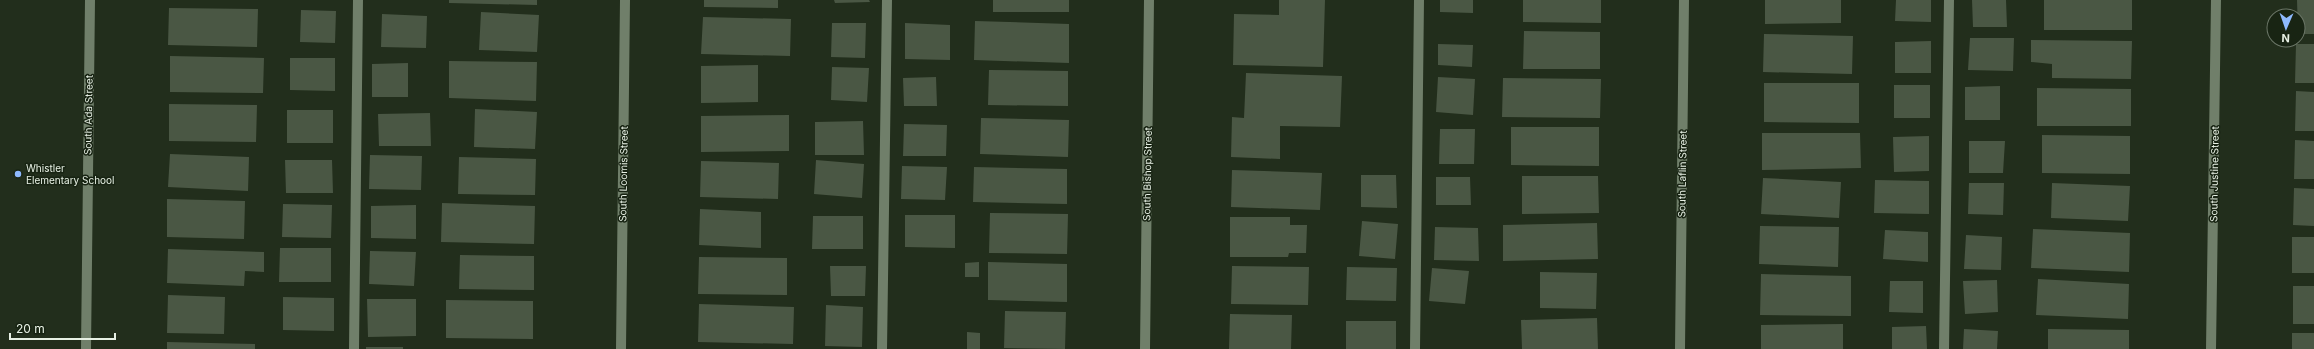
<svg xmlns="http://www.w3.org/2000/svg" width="2314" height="349" font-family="Inter,sans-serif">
  <rect width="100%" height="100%" fill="#222e1c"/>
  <path fill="#4a5744" d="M 449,0 L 537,0 L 537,5 L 449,3 Z
    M 704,0 L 778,0 L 778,8 L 704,7 Z
    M 834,0 L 869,0 L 870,2 L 835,3 Z
    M 993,0 L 1069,0 L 1069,12 L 993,12 Z
    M 1279,0 L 1325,0 L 1323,67 L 1233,65 L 1234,14 L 1279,15 Z
    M 1440,0 L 1473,0 L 1473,13 L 1440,12 Z
    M 1523,0 L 1601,0 L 1601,23 L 1523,22 Z
    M 1765,0 L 1841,0 L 1841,23 L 1765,24 Z
    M 1896,0 L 1931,0 L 1931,22 L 1895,21 Z
    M 1972,0 L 2006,0 L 2007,27 L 1973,27 Z
    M 2044,0 L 2132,0 L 2132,30 L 2044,30 Z
    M 2297,0 L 2314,0 L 2314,34 L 2298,34 Z
    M 169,8 L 258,9 L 257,47 L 168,45 Z
    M 301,10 L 336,11 L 335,43 L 300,42 Z
    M 481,12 L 539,15 L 537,52 L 479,50 Z
    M 382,14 L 427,16 L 426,48 L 381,47 Z
    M 703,17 L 791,19 L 790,56 L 701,54 Z
    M 975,21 L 1069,24 L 1069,63 L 974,60 Z
    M 832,23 L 866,23 L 865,58 L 831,57 Z
    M 905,23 L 950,25 L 950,60 L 905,59 Z
    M 1524,31 L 1600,32 L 1600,69 L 1523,69 Z
    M 1764,34 L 1853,36 L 1852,74 L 1763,72 Z
    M 1970,38 L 2014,38 L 2013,71 L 1968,70 Z
    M 2031,40 L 2132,41 L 2131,79 L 2052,78 L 2052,64 L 2031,62 Z
    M 1931,41 L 1931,73 L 1895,73 L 1895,42 Z
    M 1438,44 L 1473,45 L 1472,67 L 1438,65 Z
    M 2296,44 L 2314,44 L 2314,83 L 2295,83 Z
    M 170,56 L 264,58 L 263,93 L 170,92 Z
    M 290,58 L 335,58 L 335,91 L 290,90 Z
    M 449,61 L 537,62 L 536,101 L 449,98 Z
    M 408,63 L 408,97 L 372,97 L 372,64 Z
    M 758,65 L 758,102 L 701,103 L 701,66 Z
    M 832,67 L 869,68 L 867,102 L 831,100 Z
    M 989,70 L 1068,71 L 1068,106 L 988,105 Z
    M 1246,73 L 1342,76 L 1340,127 L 1280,126 L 1280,159 L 1231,157 L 1232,117 L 1244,118 Z
    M 936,77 L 937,106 L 904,106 L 903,78 Z
    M 1438,77 L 1475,79 L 1473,115 L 1436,112 Z
    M 1503,78 L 1601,79 L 1600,118 L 1502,117 Z
    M 1764,83 L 1859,83 L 1859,123 L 1764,122 Z
    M 1894,85 L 1930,85 L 1930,118 L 1894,118 Z
    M 2000,86 L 2000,120 L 1965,120 L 1965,87 Z
    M 2037,88 L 2131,89 L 2131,126 L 2037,126 Z
    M 2296,91 L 2314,92 L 2314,131 L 2295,131 Z
    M 169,104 L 257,105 L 256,142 L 169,141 Z
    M 475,109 L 537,112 L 535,149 L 474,147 Z
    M 287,110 L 333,110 L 333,143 L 287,143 Z
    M 430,113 L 431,146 L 379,146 L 378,114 Z
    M 789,115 L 789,151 L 701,152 L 701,116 Z
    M 981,118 L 1069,120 L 1068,157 L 980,154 Z
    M 863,121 L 864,155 L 815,155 L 815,122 Z
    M 904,124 L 947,125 L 946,156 L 903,156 Z
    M 1511,127 L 1599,127 L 1599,166 L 1511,165 Z
    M 1440,129 L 1475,129 L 1474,164 L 1439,164 Z
    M 1762,133 L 1860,133 L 1861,168 L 1762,170 Z
    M 2042,135 L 2130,136 L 2130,174 L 2042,173 Z
    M 1929,136 L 1929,171 L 1894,172 L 1893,137 Z
    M 2295,140 L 2314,141 L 2314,179 L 2294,179 Z
    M 1969,141 L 2005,141 L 2003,173 L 1969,173 Z
    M 170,154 L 249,157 L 248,191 L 168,187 Z
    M 370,155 L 422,156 L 421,190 L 369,189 Z
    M 459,157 L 536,159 L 535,195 L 458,194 Z
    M 285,160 L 332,160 L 333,193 L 286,193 Z
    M 816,160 L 864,164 L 862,198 L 814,194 Z
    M 701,161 L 779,163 L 778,199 L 700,197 Z
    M 902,166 L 947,167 L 945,200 L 901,199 Z
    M 974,167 L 1067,169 L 1067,204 L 973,202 Z
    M 1232,170 L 1322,173 L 1320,210 L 1231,207 Z
    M 1361,175 L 1396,175 L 1397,208 L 1361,207 Z
    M 1522,176 L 1598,176 L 1599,213 L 1522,214 Z
    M 1436,177 L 1470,177 L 1471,205 L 1436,205 Z
    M 1763,178 L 1841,182 L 1839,218 L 1761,214 Z
    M 1875,180 L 1929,181 L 1929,214 L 1874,213 Z
    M 1969,183 L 2004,183 L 2003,215 L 1968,214 Z
    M 2052,183 L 2130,186 L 2128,221 L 2051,218 Z
    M 2294,188 L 2314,189 L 2314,226 L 2293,225 Z
    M 167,199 L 245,201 L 244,239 L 167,237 Z
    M 442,203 L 535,206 L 534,244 L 441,242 Z
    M 283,204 L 332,205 L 331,238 L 282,237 Z
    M 416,205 L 416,239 L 371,238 L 371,206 Z
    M 700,209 L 761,212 L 761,248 L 699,245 Z
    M 990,213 L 1068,214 L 1067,254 L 989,253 Z
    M 905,215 L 955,215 L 955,248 L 905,247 Z
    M 813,216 L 863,216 L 863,249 L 812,249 Z
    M 1230,217 L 1290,217 L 1290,225 L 1307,225 L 1306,253 L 1289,253 L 1288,257 L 1230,257 Z
    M 1362,221 L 1398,224 L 1395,259 L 1359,256 Z
    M 1597,223 L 1598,259 L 1503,261 L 1503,225 Z
    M 1760,226 L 1839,227 L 1838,267 L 1759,264 Z
    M 1435,227 L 1478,228 L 1479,261 L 1434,260 Z
    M 2033,229 L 2130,233 L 2129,272 L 2031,268 Z
    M 1885,230 L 1928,232 L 1928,262 L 1883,259 Z
    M 1966,235 L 2002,237 L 2001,270 L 1964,269 Z
    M 2292,237 L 2314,237 L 2314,273 L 2292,273 Z
    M 280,248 L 331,248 L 331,282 L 279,282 Z
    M 168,249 L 264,252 L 264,272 L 245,271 L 244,286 L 167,283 Z
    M 370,251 L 416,252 L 414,286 L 369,284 Z
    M 460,255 L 534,256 L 534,290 L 459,289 Z
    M 699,257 L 787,258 L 787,295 L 698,294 Z
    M 979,262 L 979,277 L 965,277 L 965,263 Z
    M 988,262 L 1067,264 L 1067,302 L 988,300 Z
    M 830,266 L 866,266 L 865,296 L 831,296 Z
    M 1232,266 L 1309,267 L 1308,305 L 1231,304 Z
    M 1347,267 L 1397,268 L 1396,301 L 1346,300 Z
    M 1432,268 L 1469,271 L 1465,304 L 1429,301 Z
    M 1540,272 L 1597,273 L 1596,309 L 1540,308 Z
    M 1761,274 L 1851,276 L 1851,316 L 1760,315 Z
    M 2038,279 L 2129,284 L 2128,319 L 2036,315 Z
    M 1997,280 L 1998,312 L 1965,314 L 1963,281 Z
    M 1890,281 L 1923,281 L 1923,313 L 1889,312 Z
    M 2293,286 L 2314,286 L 2314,324 L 2293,324 Z
    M 168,295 L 225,297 L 224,334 L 167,333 Z
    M 283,297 L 334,298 L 334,331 L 283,330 Z
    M 367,299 L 416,299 L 416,336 L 368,337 Z
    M 446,300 L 533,301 L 533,339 L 446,338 Z
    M 699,304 L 794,307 L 793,344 L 698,342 Z
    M 826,305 L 863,307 L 862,347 L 825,346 Z
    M 1005,311 L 1066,312 L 1065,349 L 1004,348 Z
    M 1230,314 L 1292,315 L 1291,349 L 1229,349 Z
    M 1597,318 L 1598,349 L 1522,349 L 1521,320 Z
    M 1346,321 L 1396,321 L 1396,349 L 1346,349 Z
    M 1843,324 L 1843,349 L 1761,349 L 1761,325 Z
    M 1926,326 L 1927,349 L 1892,349 L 1892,327 Z
    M 1964,329 L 1998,331 L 1997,349 L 1963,349 Z
    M 2048,329 L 2129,330 L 2129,349 L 2048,349 Z
    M 967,332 L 980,333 L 980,349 L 967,349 Z
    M 2292,333 L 2314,333 L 2314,349 L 2292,349 Z
    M 167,342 L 255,344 L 255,349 L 167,349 Z
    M 366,347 L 403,347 L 403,349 L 366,349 Z"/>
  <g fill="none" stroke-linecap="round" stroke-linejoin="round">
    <path stroke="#707f6a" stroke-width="10" d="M 86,349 L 90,0
      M 354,349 L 358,0
      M 621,349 L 625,0
      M 882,349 L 887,0
      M 1145,349 L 1149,0
      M 1415,349 L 1419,0
      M 1680,349 L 1684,0
      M 1944,349 L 1949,0
      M 2211,349 L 2216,0"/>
  </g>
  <circle fill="#8eb9fd" stroke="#182413" stroke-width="1.5" cx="18" cy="174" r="4"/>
  <g text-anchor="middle" stroke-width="3" stroke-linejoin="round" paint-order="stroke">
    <g font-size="10" fill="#e7f0e4" stroke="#182413">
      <text transform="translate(88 115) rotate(-89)" y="4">South Ada Street</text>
      <text transform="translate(623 174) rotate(-89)" y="4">South Loomis Street</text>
      <text transform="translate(1147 174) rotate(-89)" y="4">South Bishop Street</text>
      <text transform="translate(1682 174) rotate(-89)" y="4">South Laflin Street</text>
      <text transform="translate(2214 174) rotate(-89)" y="4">South Justine Street</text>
    </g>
    <g font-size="10" fill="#e7f0e4" stroke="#182413" text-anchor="start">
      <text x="26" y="172">Whistler<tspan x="26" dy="12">Elementary School</tspan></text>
    </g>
  </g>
  <g transform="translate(2286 28) rotate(182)"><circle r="19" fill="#182413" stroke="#6b7667"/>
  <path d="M0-3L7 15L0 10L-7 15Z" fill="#8eb9fd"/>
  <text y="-6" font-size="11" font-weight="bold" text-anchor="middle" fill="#e7f0e4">N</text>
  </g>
  <path d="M10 333v6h105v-6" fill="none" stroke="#e7f0e4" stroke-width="2"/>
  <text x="16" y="333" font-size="12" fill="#e7f0e4" stroke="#182413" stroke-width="3" paint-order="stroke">20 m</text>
</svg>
